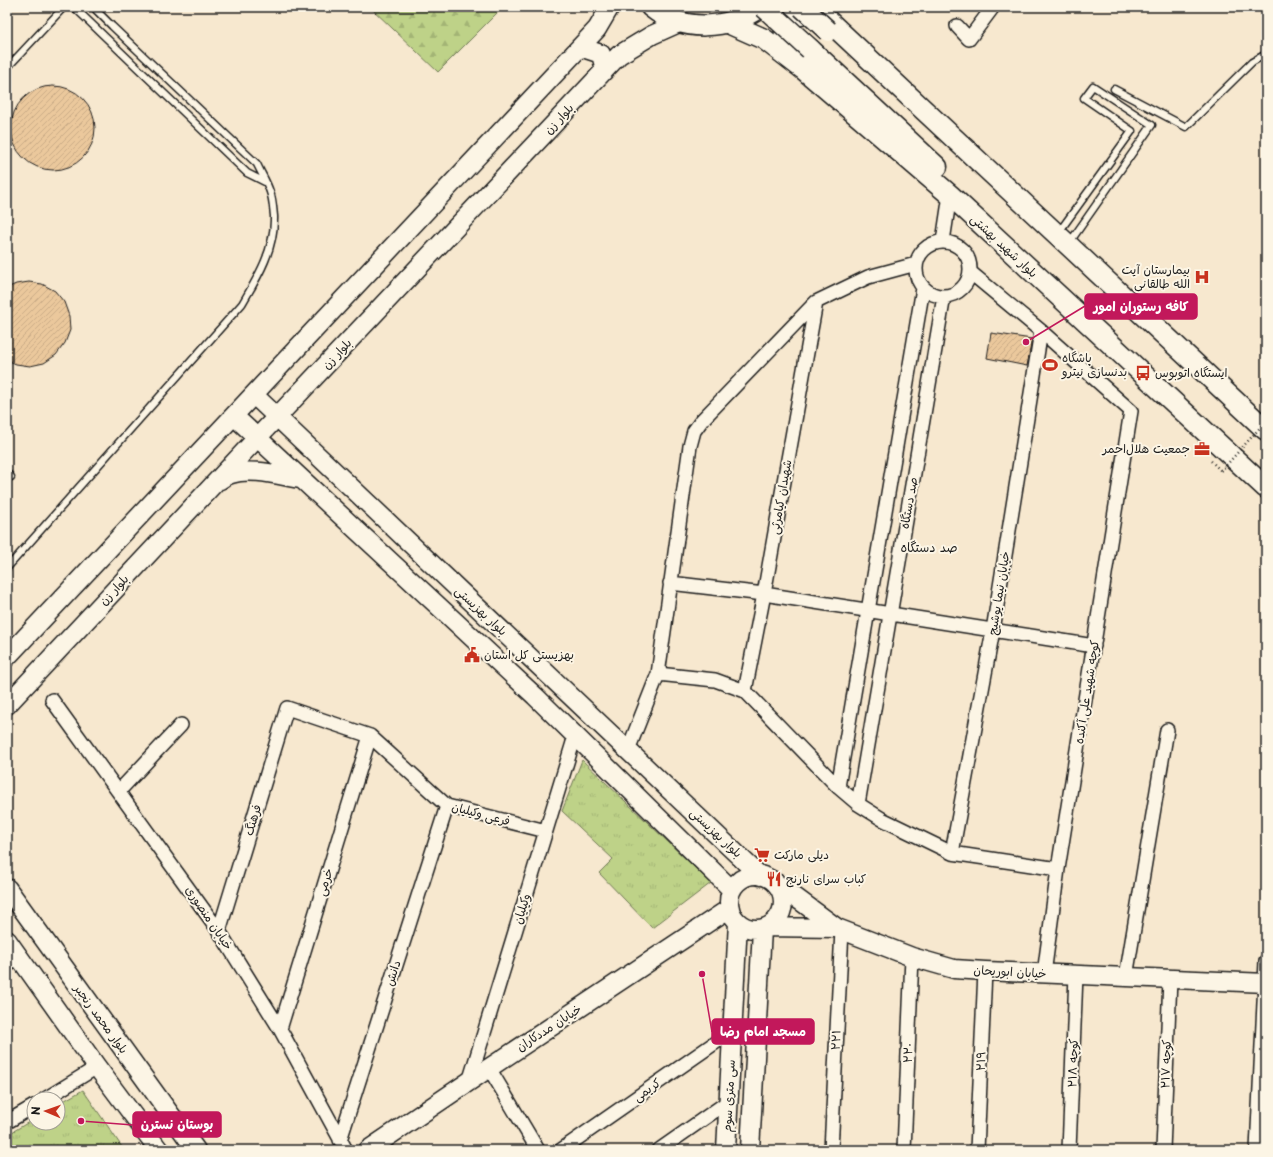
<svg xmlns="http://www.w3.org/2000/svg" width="1273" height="1157" font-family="'Playpen Sans','Playpen Sans Arabic',sans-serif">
  <defs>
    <pattern id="forest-firs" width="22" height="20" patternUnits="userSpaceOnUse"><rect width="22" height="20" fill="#bed288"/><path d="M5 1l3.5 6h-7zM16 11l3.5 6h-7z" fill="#a3b475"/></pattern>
    <pattern id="park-tufts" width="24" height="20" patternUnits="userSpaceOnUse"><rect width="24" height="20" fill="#bed288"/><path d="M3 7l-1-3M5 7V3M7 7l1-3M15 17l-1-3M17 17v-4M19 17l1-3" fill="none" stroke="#a3b475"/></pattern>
    <pattern id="building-hatch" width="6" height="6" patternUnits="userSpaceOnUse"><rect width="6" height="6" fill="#ebc89c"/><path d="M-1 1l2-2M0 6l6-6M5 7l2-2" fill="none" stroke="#c9ab86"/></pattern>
  </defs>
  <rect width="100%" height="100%" fill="#f7e8cf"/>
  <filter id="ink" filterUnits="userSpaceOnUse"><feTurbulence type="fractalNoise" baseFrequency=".025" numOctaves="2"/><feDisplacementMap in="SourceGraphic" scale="8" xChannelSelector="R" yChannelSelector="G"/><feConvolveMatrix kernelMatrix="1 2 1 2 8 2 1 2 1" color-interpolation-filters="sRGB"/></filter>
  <g filter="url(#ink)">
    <path fill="url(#forest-firs)" stroke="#6d7752" d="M 370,7 L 503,7 L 438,72 Z"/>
    <path fill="url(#park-tufts)" stroke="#6d7752" d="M 582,760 L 711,883 L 652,928 L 599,873 L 613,859 L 562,811 Z
      M 83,1090 L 124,1150 L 7,1150 L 7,1135 L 34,1119 L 34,1123 L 58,1123 L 58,1104 Z"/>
    <path fill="url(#building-hatch)" stroke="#1c1c1c" d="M11 128a42 42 0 1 1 84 0a42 42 0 1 1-84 0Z
      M 29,282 L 42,284 L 55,291 L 64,302 L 69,316 L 70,330 L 65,343 L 56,355 L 44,363 L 30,366 L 16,364 L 7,360 L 7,288 L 16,284 Z
      M 991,333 L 1032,339 L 1027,366 L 987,358 Z"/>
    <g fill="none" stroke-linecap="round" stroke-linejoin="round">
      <defs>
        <path id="lane" d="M 74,7 L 247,173 L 265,182
          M 7,68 L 64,7
          M 1114,89 L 1186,127 L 1252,62 L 1266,54
          M 1059,232 L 1132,131 L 1084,98 L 1093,86 L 1152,125 L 1070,242
          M 7,473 L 11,477
          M 7,568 L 242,304 C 258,277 275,249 274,216 C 273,208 273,200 270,192 C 267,182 261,173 257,164 L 112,26 L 96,10 L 98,7"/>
        <path id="street" d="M 957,26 L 969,39 L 993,7
          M 943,241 L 950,195
          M916 269a27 27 0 1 1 54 0a27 27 0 1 1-54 0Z
          M 970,272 L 1041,331 L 1131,411 L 1058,869 L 1044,974
          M 670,583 L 764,594 L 1094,646
          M 658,674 L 690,446 L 694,431 L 702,420 L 816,302 L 868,277 L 916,264
          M 745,691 L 764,594 L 816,302
          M 52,700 L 219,931 L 280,1029 L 346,1150
          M 628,750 L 658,674 L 715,680 L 745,691 L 838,787 L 858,804 L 882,819 L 952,853 L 1058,869
          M 838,787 L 923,288
          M 119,791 L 181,725
          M 858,804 L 944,296
          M 952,853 L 993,630 L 1041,331
          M 219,931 L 287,708 L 370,736 L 447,806 L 546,831
          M 7,966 L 18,956
          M 1126,977 L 1167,730
          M 280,1029 L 370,736
          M 489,1068 L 538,1150
          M 469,1082 L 575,736
          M 45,1099 L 97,1067
          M 7,1122 L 34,1106
          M 340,1140 L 447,806
          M 561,1150 L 732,1031
          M 659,1150 L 729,1101
          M 831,1150 L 842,930
          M 904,1150 L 912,957
          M 977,1150 L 985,971
          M 1069,1150 L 1076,975
          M 1163,1150 L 1170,979
          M 1257,1150 L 1266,961"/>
        <path id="secondary" d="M 580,47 L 601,54 L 605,70
          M 254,395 L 760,876
          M 234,416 L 535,696 L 732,890
          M 220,480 C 223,478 227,475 231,474 C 251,467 281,476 301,479
          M 7,657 L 597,29 L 610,7
          M 7,705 L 257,438 L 619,55 L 652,35 L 681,22
          M729 902a27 27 0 1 1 54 0a27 27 0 1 1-54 0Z
          M 776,883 L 837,928 L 912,957 L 954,969 L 985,971 L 1266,983
          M 7,888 L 196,1150
          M 766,927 L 837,928
          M 7,940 L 97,1067 L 159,1150
          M 368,1150 L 489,1068 L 730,908
          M 726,1150 L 738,922
          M 750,1150 L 762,929"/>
        <path id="primary" d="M 651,7 C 683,33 728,30 760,7
          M 819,12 L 1266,430
          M 728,23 L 764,39 L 803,69 L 950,195 L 1266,488
          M 785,43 C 782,16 796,14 819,13
          M 810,49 L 937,167"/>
      </defs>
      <use href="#lane" stroke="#1c1c1c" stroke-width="9"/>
      <use href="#street" stroke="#1c1c1c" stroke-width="16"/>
      <use href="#secondary" stroke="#1c1c1c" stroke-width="21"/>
      <use href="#primary" stroke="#1c1c1c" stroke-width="23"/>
      <path stroke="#1c1c1c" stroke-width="2.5" stroke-dasharray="1 3" stroke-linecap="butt" d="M 1211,461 L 1221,471"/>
      <use href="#lane" stroke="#fcf5e5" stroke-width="6"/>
      <use href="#street" stroke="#fcf5e5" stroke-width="13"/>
      <use href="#secondary" stroke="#fcf5e5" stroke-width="18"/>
      <use href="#primary" stroke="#fcf5e5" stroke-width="20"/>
      <defs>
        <path id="primary-bridge" d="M 764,7 L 810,49
          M 802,7 L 828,31"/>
      </defs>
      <use href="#primary-bridge" stroke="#1c1c1c" stroke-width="23" stroke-linecap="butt"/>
      <path stroke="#1c1c1c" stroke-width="2.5" stroke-dasharray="1 3" stroke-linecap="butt" d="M 1221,471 L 1266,421"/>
      <use href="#primary-bridge" stroke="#fcf5e5" stroke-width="20"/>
    </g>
  </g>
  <defs>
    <symbol id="hospital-bare" viewBox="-9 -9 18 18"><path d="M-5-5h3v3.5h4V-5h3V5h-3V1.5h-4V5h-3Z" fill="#c8321e" stroke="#fcf5e5" stroke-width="2.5" paint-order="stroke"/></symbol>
    <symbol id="stadium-bare" viewBox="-9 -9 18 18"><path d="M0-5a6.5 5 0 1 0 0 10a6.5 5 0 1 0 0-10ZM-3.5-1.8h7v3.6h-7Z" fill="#c8321e" stroke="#fcf5e5" stroke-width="2.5" paint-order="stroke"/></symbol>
    <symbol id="bus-bare" viewBox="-9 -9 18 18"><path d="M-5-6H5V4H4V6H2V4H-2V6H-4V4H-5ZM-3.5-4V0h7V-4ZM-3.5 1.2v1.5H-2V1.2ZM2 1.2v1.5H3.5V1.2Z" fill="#c8321e" stroke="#fcf5e5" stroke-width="2.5" paint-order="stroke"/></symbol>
    <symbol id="office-bare" viewBox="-9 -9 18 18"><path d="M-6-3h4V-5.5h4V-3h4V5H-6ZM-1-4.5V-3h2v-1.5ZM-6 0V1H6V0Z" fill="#c8321e" stroke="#fcf5e5" stroke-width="2.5" paint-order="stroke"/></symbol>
    <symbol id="civic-bare" viewBox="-9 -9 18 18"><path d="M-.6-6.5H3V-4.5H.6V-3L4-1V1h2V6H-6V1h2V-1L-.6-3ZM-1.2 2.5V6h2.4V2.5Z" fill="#c8321e" stroke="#fcf5e5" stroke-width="2.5" paint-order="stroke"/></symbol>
    <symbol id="supermarket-bare" viewBox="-9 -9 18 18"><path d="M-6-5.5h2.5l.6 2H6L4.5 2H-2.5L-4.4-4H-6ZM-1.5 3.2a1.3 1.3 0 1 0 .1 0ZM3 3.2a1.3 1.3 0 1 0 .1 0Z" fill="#c8321e" stroke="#fcf5e5" stroke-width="2.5" paint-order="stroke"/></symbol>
    <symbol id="restaurant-bare" viewBox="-9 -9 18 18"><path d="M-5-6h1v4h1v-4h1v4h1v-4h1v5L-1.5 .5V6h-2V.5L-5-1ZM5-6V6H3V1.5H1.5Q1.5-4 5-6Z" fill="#c8321e" stroke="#fcf5e5" stroke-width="2.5" paint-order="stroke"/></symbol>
  </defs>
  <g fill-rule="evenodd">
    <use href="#hospital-bare" x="1191" y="266" width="22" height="22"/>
    <use href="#stadium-bare" x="1039" y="354" width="22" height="22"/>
    <use href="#bus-bare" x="1132" y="362" width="22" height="22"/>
    <use href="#office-bare" x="1191" y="438" width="22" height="22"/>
    <use href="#civic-bare" x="461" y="644" width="22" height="22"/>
    <use href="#supermarket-bare" x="751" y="844" width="22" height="22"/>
    <use href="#restaurant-bare" x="763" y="868" width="22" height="22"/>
  </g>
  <g text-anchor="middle" stroke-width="4" stroke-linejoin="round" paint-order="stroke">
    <g font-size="12" fill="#1c1c1c" stroke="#fcf5e5">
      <text transform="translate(559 119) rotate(-47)" y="4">بلوار زن</text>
      <text transform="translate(1004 246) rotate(43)" y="4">بلوار شهید بهشتی</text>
      <text transform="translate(337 354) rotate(-47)" y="4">بلوار زن</text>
      <text transform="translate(781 497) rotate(-80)" y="4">شهیدان کیامرثی</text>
      <text transform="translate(909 503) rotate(-80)" y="4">صد دستگاه</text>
      <text transform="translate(114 590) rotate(-47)" y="4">بلوار زن</text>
      <text transform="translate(999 593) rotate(-81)" y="4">خیابان نیما یوشیج</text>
      <text transform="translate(481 611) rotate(43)" y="4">بلوار بهزیستی</text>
      <text transform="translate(1087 692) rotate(-81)" y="4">کوچه شهید علی آکنده</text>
      <text transform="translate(481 814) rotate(15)" y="4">فرعی وکیلیان</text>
      <text transform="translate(253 820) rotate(-73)" y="4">فرهنگ</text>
      <text transform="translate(716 833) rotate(43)" y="4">بلوار بهزیستی</text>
      <text transform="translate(325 882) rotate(-73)" y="4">خرمی</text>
      <text transform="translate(522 909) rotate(-73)" y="4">وکیلیان</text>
      <text transform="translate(209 918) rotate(56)" y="4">خیابان منصوری</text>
      <text transform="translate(1010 972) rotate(3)" y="4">خیابان ابوریحان</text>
      <text transform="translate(393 973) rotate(-72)" y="4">دانش</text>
      <text transform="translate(101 1019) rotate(54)" y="4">بلوار محمد رنجبر</text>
      <text transform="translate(549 1028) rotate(-33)" y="4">خیابان مددکاران</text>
      <text transform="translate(836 1040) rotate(-87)" y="4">۲۲۱</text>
      <text transform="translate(908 1053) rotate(-88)" y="4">۲۲۰</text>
      <text transform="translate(981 1061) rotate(-88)" y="4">۲۱۹</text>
      <text transform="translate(1073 1063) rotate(-88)" y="4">کوچه ۲۱۸</text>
      <text transform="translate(1166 1064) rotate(-88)" y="4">کوچه ۲۱۷</text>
      <text transform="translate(647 1090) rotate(-35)" y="4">کریمی</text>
      <text transform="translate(729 1096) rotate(-87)" y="4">سی متری سوم</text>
    </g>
    <g font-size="12" fill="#1c1c1c" stroke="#fcf5e5" text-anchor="start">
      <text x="1190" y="274" text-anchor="end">بیمارستان آیت<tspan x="1190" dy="14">الله طالقانی</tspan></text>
      <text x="1062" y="362">باشگاه<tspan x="1062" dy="14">بدنسازی نیترو</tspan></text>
      <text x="1155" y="377">ایستگاه اتوبوس</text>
      <text x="1190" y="453" text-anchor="end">جمعیت هلال‌احمر</text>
      <text x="484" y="659">بهزیستی کل استان</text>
      <text x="774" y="859">دیلی مارکت</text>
      <text x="786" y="883">کباب سرای نارنج</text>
    </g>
    <g font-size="13" fill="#1c1c1c" stroke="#fcf5e5">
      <text x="929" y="552">صد دستگاه</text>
    </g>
  </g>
  <path fill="none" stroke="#c2185b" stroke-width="1.5" d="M1026 342L1085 306M702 974L712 1032M81 1121L133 1125"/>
  <g fill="#c2185b" stroke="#fcf5e5" stroke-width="1.5">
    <circle cx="1026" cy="342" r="4"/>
    <circle cx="702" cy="974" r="4"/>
    <circle cx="81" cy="1121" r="4"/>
  </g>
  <g fill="#c2185b" stroke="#c2185b" stroke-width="1.5">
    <rect x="1085" y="294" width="112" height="25" rx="4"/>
    <rect x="712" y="1019" width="102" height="25" rx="4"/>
    <rect x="133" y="1112" width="88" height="25" rx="4"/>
  </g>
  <g font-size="13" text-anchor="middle" font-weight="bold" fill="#fff">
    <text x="1141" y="311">کافه رستوران امور</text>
    <text x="763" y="1036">مسجد امام رضا</text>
    <text x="177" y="1129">بوستان نسترن</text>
  </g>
  <rect width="1273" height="1157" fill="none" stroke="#fcf5e5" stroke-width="24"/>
  <rect x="12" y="12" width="1249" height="1133" fill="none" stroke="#1c1c1c" stroke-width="1.5" filter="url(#ink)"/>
  <g transform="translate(46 1111) rotate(272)"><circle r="19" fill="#fcf5e5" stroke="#a29e95"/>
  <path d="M0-3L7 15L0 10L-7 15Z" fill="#c8321e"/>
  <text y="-6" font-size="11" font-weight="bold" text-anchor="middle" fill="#1c1c1c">N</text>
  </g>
</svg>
